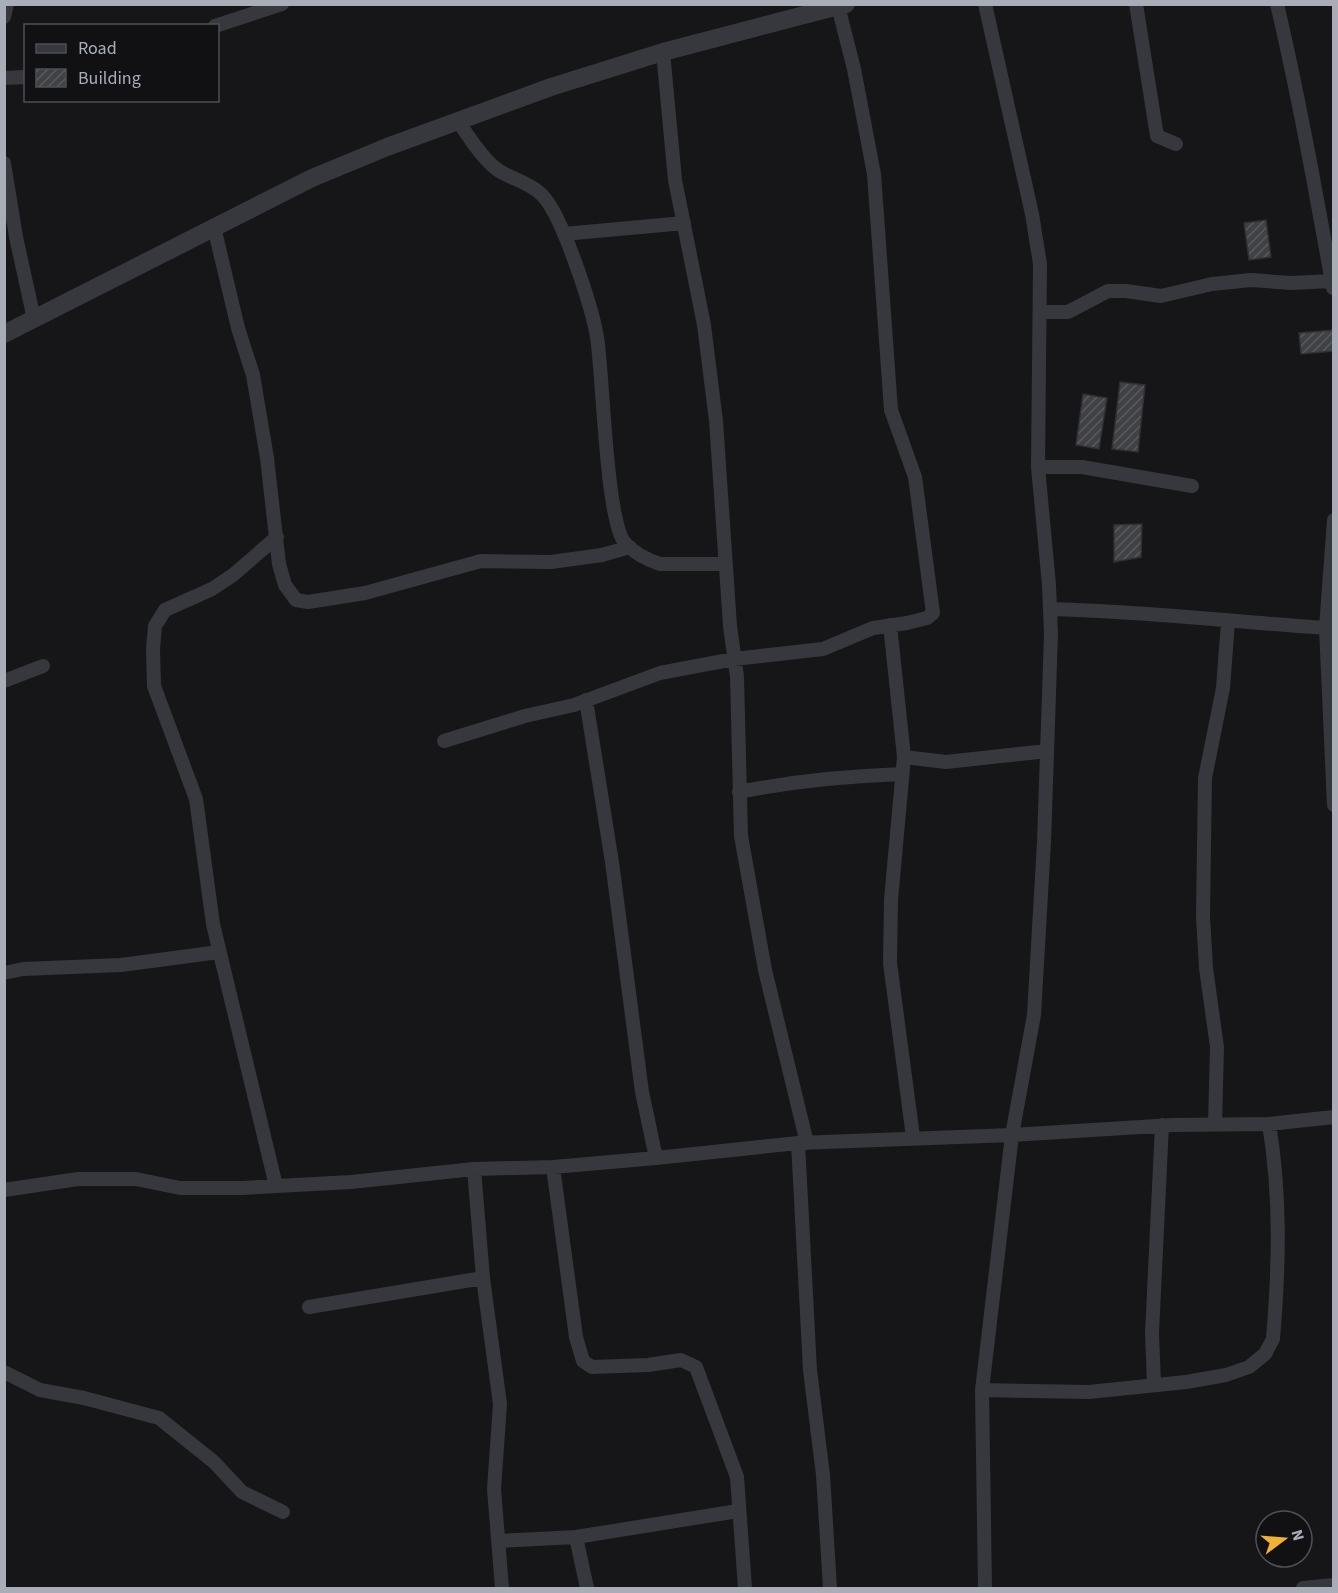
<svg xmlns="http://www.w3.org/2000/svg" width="1338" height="1593" font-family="'Source Sans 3',sans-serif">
  <defs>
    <pattern id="building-hatch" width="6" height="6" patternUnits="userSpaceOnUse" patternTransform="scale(1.5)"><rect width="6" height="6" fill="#404145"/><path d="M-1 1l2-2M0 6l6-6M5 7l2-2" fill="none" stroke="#595a5e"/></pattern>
  </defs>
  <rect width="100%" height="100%" fill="#161618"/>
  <path fill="url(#building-hatch)" stroke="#303034" stroke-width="1.5" d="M 1266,220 L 1271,257 L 1249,260 L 1244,223 Z
    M 1334,330 L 1334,351 L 1301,354 L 1299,333 Z
    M 1120,382 L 1145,385 L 1138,452 L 1112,449 Z
    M 1083,394 L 1107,398 L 1099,449 L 1076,445 Z
    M 1142,524 L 1141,557 L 1114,562 L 1114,525 Z"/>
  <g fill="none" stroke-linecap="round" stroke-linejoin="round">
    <path stroke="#37383d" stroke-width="14" d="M 1136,4 L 1157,136 L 1176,144
      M 1277,4 C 1299,98 1316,193 1333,288
      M 4,17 L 7,4
      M 215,26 L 282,4
      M 663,52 L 675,180 L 704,325 L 716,421 L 730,626 L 737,677 L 741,836 L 765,970 L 807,1143
      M 4,78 L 26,77
      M 458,121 C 469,137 480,155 494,167 C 506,178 526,180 541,194 C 562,213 592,308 597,337 C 603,374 606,521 625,543 C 634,553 648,560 660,564 L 725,564
      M 4,163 L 16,237 L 34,319
      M 214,227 L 238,328 L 253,375 L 267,458 L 279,564 L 285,585 L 296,600 L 308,602 L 365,593 L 481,561 L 551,562 L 602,555 L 630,547
      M 564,234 L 684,223
      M 1040,312 L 1068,312 L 1108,291 L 1126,291 L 1161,296 L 1212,284 L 1251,280 L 1291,283 L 1332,281
      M 1038,467 L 1082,467 L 1192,486
      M 1334,520 L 1326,628 L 1334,805
      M 1050,609 C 1142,611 1234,622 1326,628
      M 890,625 L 904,757 L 891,900 L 890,963 L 913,1137
      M 4,681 L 43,666
      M 586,700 L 612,862 L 642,1092 L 656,1158
      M 444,741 L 525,716 L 574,705 L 660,673 L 734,659 L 823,649 L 873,628 L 907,623 L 927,618 L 933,613 L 915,477 L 891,410 L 874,174 L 854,69 L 838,6
      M 904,757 L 946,762 L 1047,751
      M 739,792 C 794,781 847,776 902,774
      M 4,973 L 23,969 L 121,965 L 219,952
      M 1215,1125 L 1217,1047 L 1206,968 L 1203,916 L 1205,778 L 1223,688 L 1228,622
      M 798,1143 L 810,1370 L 823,1475 L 830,1588
      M 553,1167 L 576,1337 L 583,1361 L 592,1367 L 648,1365 L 681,1360 L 696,1367 L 737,1477 L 745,1588
      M 474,1169 L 483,1278 L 500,1404 L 494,1489 L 502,1588
      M 276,1186 L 213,924 L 196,799 L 154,686 L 153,649 L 155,626 L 165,610 L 212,589 L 233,575 L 277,537
      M 4,1190 L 78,1179 L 136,1179 L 180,1188 L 242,1188 L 351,1182 L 474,1169 L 553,1167 L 656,1158 L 798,1143 L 1012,1135 L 1173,1125 L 1269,1124 L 1334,1117
      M 309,1307 L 483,1278
      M 4,1372 L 40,1390 L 84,1398 L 159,1418 L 214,1462 L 242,1492 L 283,1512
      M 1154,1384 L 1152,1333 L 1162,1125
      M 982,1390 L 1089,1392 L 1186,1382 L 1226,1375 L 1249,1367 L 1265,1354 L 1273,1339 C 1279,1267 1281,1196 1269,1124
      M 576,1537 L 587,1588
      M 498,1541 L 576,1537 L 738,1511
      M 985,1588 L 982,1390 L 1012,1135 L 1034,1015 L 1044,842 L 1051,634 L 1049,585 L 1038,467 L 1040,264 L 1032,214 L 985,4
      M 1303,1588 L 1334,1585"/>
    <path stroke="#37383d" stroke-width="18" d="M 4,334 L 312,178 L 387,147 L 551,87 L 663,52 L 846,4"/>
  </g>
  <rect width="1338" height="1593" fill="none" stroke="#a8adb8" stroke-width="12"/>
  <rect x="24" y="24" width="195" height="78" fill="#111113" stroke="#4d4f55" stroke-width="1.5"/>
  <rect x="36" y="44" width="30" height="9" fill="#37383d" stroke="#4d4f55" stroke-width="1.5"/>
  <text x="78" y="54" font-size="18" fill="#a8adb8">Road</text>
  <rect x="36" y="69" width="30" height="18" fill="url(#building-hatch)" stroke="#4d4f55" stroke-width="1.5"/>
  <text x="78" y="84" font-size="18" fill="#a8adb8">Building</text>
  <g transform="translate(1284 1539) rotate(74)"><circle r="28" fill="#111113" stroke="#4d4f55" stroke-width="1.5"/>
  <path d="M0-4.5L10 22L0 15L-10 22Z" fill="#f2b134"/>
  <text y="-9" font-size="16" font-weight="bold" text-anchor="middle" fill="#a8adb8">N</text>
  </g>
</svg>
